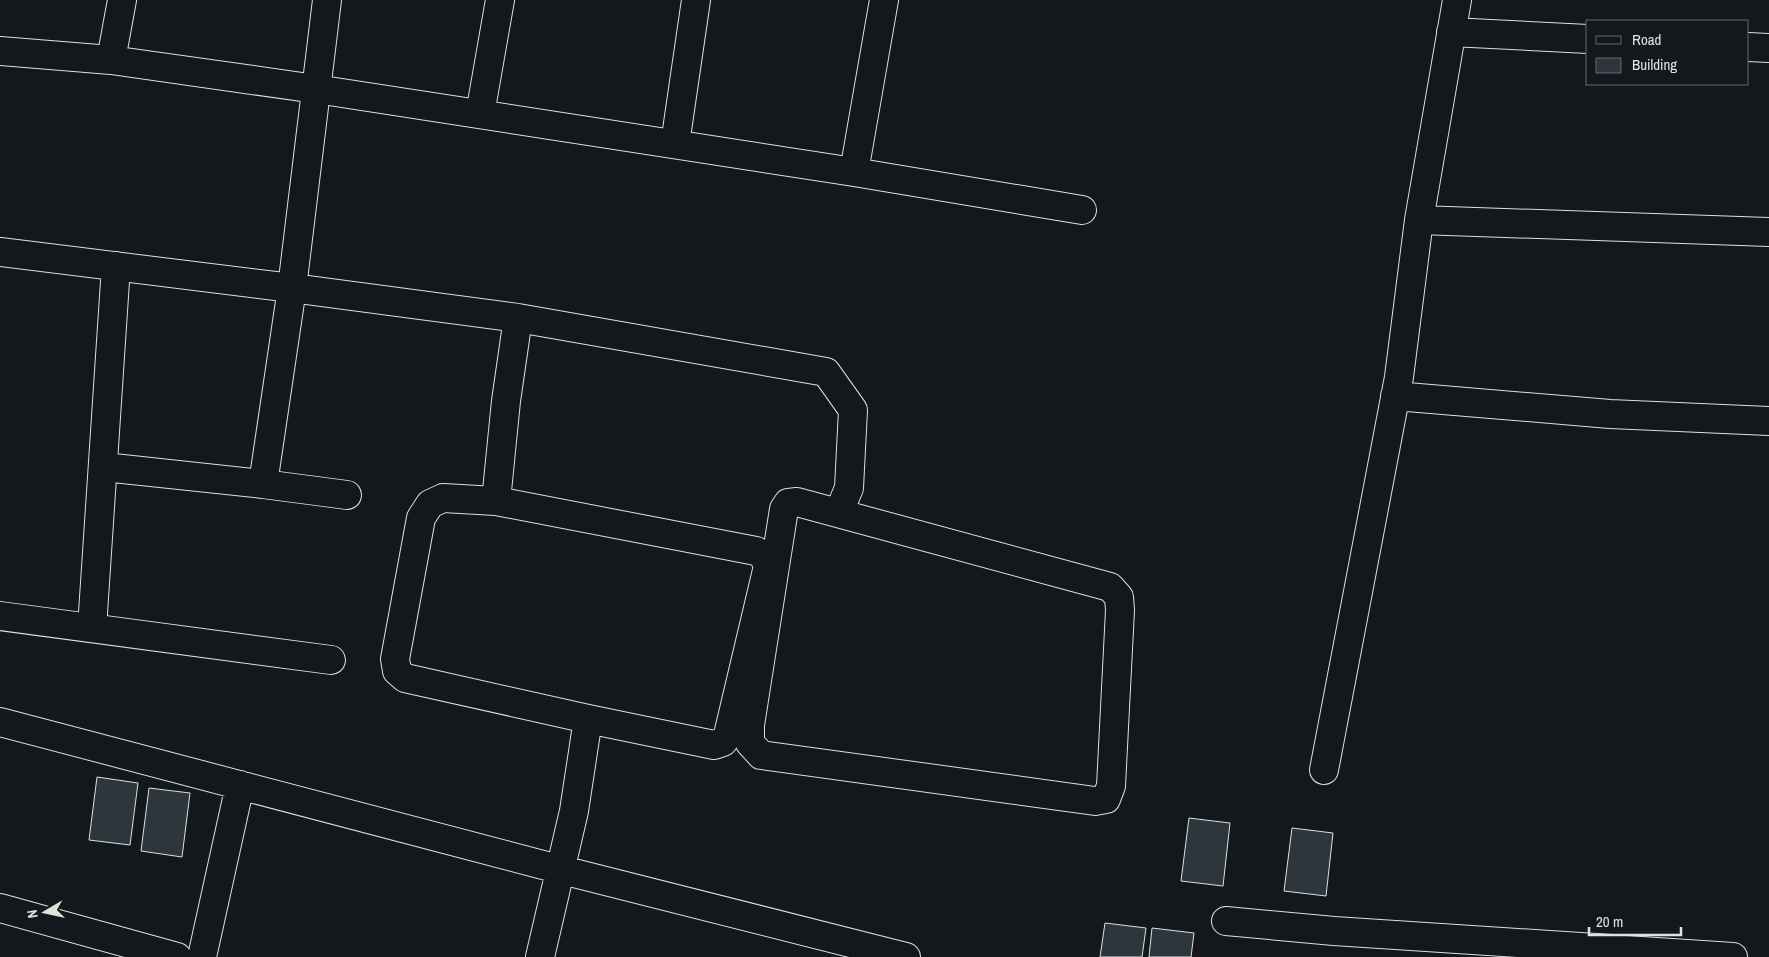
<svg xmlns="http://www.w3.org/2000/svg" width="1769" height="957" font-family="'Archivo Narrow',sans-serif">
  <rect width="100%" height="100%" fill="#14181c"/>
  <path fill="#2c363c" stroke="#d8e6dc" d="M 97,777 L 138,783 L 130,845 L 89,840 Z
    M 149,788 L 190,793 L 182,857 L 141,851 Z
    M 1189,818 L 1230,823 L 1223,886 L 1181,881 Z
    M 1292,828 L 1333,833 L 1326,896 L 1284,891 Z
    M 1105,923 L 1146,928 L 1142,957 L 1100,957 Z
    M 1152,928 L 1194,933 L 1191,957 L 1149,957 Z"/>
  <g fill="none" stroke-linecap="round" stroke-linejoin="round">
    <defs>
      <path id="minor" d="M 1457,0 L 1419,220 L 1769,232
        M 1451,32 L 1588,39
        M 1748,47 L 1769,48
        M 0,51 L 111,60 L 316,89 L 854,172 L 1082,210
        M 111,60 L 122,0
        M 480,114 L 500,0
        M 675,144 L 696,0
        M 854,172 L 884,0
        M 0,252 L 292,288 L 518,318 L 826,372 L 853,410 L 849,488 L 839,512
        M 1395,396 L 1610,414 L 1769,421
        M 104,467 L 263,484 L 347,495
        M 263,484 L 292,288 L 327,0
        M 443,498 L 496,501 L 756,551 L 763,555 L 768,566 L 728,735 L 723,742 L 714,745 L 588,719 L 405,678 L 397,671 L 395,659 L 421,518 L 430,504 Z
        M 496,501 L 506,401 L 518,318
        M 797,502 L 1110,587 L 1119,597 L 1120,610 L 1111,786 L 1106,799 L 1095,801 L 761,755 L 750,743 L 750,725 L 784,509 L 788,503 Z
        M 0,616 L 331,660
        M 92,628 L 116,266
        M 0,722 L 562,870 L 906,957
        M 1324,770 L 1399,377 L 1419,220
        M 0,908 L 177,957
        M 1226,921 L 1334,931 L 1733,957
        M 202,957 L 240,785
        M 540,957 L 574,811 L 588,719"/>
    </defs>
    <use href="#minor" stroke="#d8e6dc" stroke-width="30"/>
    <use href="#minor" stroke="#14181c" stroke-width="28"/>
  </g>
  <rect x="1586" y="20" width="162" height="65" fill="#14181c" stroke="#626a69"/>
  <rect x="1596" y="36" width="25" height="8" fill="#14181c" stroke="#626a69"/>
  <text x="1632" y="45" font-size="15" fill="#d8e6dc">Road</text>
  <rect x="1596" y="58" width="25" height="15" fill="#2c363c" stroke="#626a69"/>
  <text x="1632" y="70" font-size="15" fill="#d8e6dc">Building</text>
  <g transform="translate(45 912) rotate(261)" stroke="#14181c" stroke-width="4" paint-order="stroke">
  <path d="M0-4L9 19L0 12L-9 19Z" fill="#d8e6dc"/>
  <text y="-8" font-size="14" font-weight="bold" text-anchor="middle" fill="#d8e6dc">N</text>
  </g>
  <path d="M1589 927v8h92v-8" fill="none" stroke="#d8e6dc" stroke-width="2.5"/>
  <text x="1596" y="927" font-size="15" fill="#d8e6dc" stroke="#14181c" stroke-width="4" paint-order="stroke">20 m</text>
</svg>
